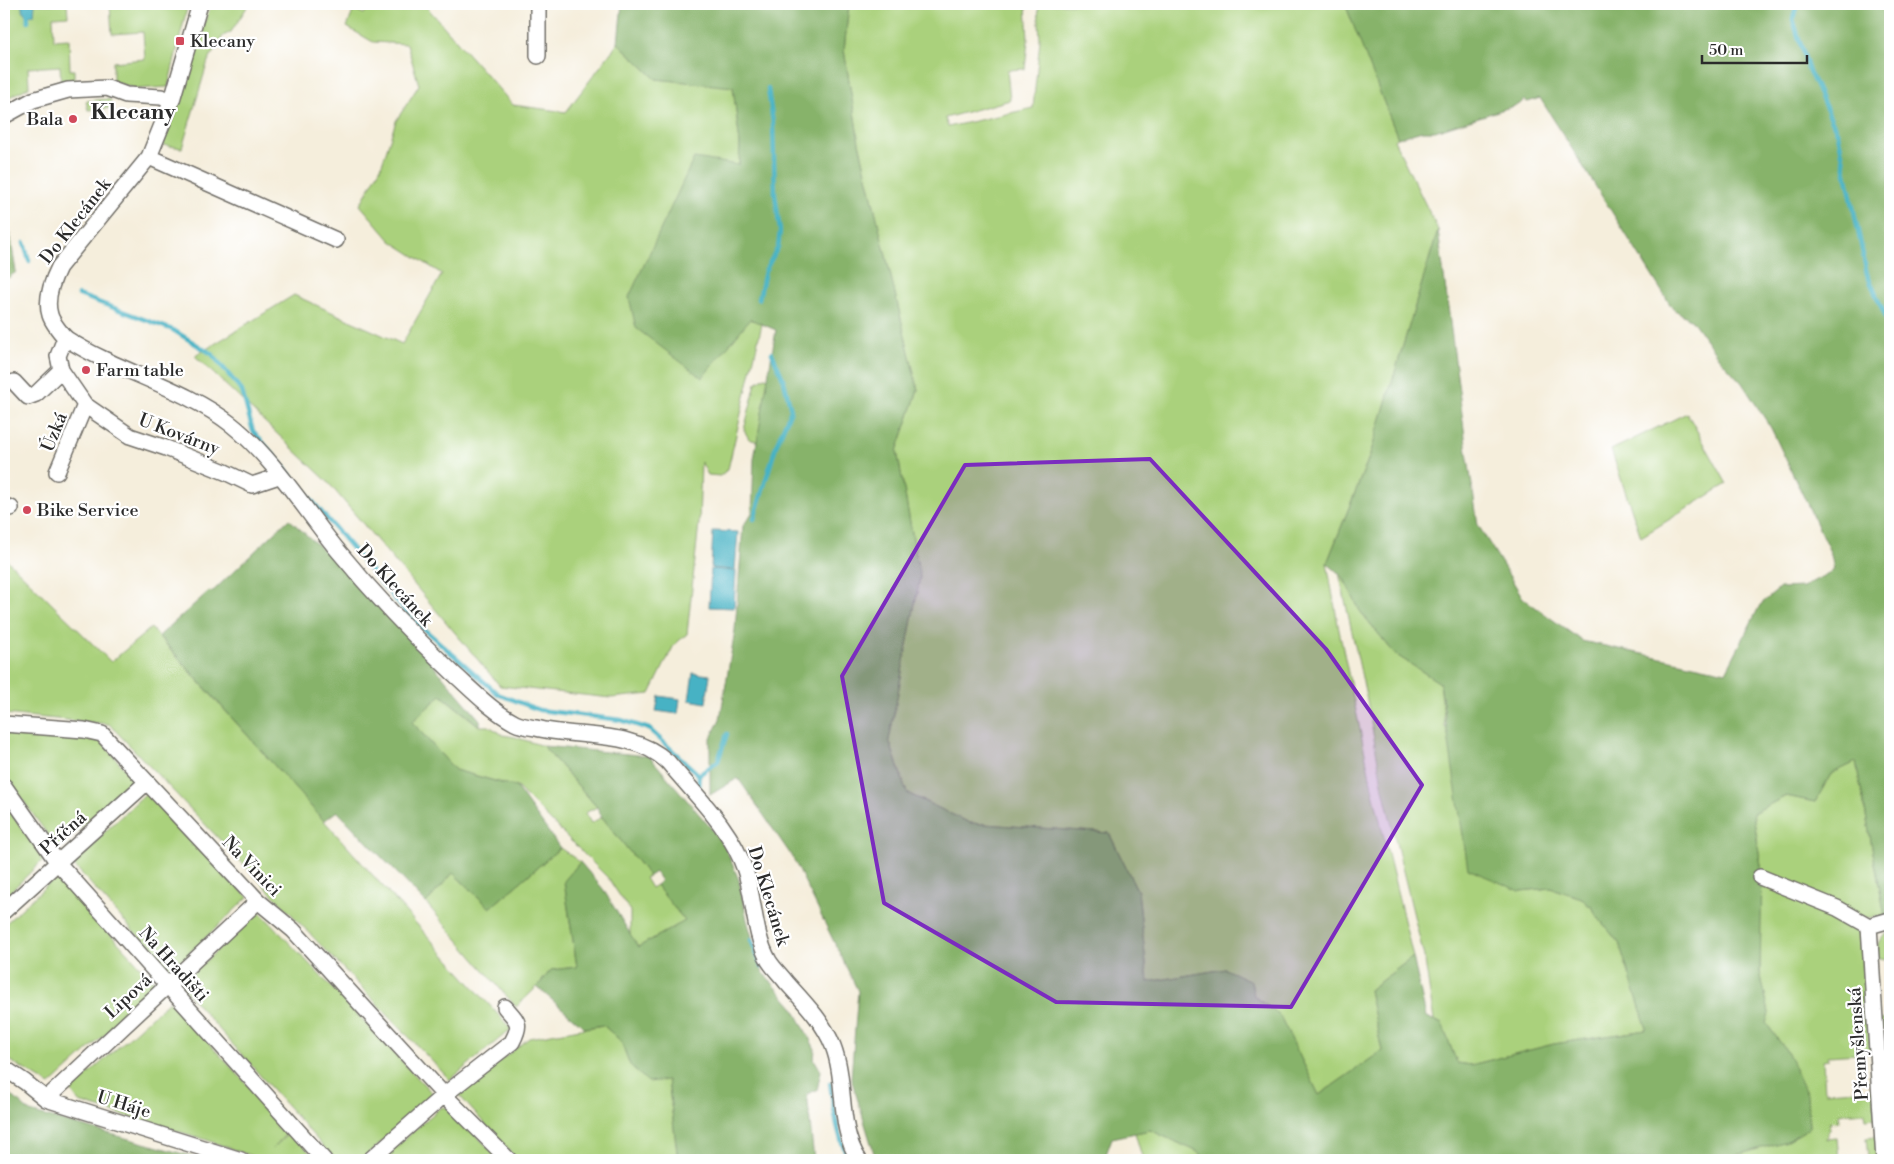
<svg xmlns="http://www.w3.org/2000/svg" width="1894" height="1164" font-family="'Libre Bodoni',serif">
  <rect width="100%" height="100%" fill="#fff"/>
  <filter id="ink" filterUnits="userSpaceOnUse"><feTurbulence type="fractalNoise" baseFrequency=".02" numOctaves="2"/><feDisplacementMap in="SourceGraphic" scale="10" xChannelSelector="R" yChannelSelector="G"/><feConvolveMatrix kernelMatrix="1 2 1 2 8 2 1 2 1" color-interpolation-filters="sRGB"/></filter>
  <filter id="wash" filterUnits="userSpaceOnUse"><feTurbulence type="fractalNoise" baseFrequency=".0096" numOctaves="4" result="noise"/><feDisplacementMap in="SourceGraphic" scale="20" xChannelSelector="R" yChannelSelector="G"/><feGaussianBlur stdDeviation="1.12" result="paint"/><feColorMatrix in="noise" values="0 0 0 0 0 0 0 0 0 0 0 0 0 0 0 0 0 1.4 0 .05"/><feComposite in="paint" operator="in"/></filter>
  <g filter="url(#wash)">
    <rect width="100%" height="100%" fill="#f5eedc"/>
    <path fill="#aad17b" stroke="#6a7e53" d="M 6,4 L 67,4 L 68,16 L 53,17 L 54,40 L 69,39 L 70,70 L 74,70 L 74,83 L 61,84 L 60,66 L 28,68 L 29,87 L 4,100 L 4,86 L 8,55 Z
      M 110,4 L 126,4 L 127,7 L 188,4 L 168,87 L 136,89 L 113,81 L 113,62 L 145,59 L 143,32 L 112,34 Z
      M 211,4 L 249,4 L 231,32 L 223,36 L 208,61 L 182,148 L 163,145 Z
      M 370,4 L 424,4 L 513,105 L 566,112 L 618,43 L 656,79 L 733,86 L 740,144 L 739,165 L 751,319 L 762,324 L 728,469 L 720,476 L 708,475 L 701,462 L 699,523 L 687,634 L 674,645 L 650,694 L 611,698 L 500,686 L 326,480 L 195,356 L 294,295 L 402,344 L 442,274 L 391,241 L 360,205 L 381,167 L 396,121 L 419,85 L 407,44 L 373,42 L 347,27 L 354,9 L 364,14 Z
      M 849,4 L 1026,4 L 1028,41 L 1025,69 L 1007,70 L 1010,100 L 945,118 L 948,127 L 1033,108 L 1040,40 L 1038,4 L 1346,5 L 1398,138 L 1394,140 L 1438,230 L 1371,452 L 1327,563 L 1339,630 L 1374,796 L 1413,957 L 1369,990 L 1382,1051 L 1319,1095 L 1280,1016 L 1254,996 L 1225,969 L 1148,982 L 1138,892 L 1109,833 L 970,823 L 907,793 L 889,740 L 920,577 L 897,451 L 918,390 L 859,143 L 844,50 Z
      M 109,99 L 111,101 L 111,108 L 88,110 L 86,101 Z
      M 765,377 L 774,380 L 759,442 L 749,439 L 744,430 L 756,383 Z
      M 1687,413 L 1727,484 L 1641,537 L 1611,450 Z
      M 4,557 L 111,662 L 151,628 L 511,1029 L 450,1080 L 109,724 L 4,714 Z
      M 1339,573 L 1349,588 L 1360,611 L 1395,654 L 1440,683 L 1445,726 L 1520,891 L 1551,888 L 1582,898 L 1588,905 L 1592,906 L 1596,915 L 1619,943 L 1647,1026 L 1646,1030 L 1554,1044 L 1471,1065 L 1457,1063 L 1442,1024 L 1434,1021 L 1425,961 L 1383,789 L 1367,700 Z
      M 441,695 L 479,726 L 489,726 L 503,735 L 515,737 L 543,746 L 597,807 L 585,813 L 591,823 L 602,817 L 649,876 L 645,878 L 651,888 L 656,885 L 685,921 L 638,947 L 630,936 L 630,911 L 608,878 L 517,787 L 455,770 L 412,722 Z
      M 4,733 L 101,741 L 133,779 L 58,849 L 4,774 Z
      M 1856,762 L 1885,916 L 1865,918 L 1762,872 L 1753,813 L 1786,796 L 1815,802 L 1831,774 Z
      M 146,793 L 248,897 L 170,972 L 72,863 Z
      M 4,803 L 44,859 L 4,898 Z
      M 560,848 L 580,862 L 564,882 L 577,967 L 551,970 L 537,987 L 516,1007 L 426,903 L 453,873 L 490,908 Z
      M 57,876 L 158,986 L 50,1085 L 4,1057 L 4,925 Z
      M 1761,884 L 1861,926 L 1872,1053 L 1828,1056 L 1828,1060 L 1823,1061 L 1825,1092 L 1874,1089 L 1876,1118 L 1866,1119 L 1865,1112 L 1839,1114 L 1839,1121 L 1829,1122 L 1829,1129 L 1826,1139 L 1837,1138 L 1839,1159 L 1868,1157 L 1866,1138 L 1877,1137 L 1879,1160 L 1718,1160 L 1787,1141 L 1809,1128 L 1808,1112 L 1788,1053 L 1766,1023 L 1769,1013 L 1760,972 Z
      M 259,911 L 434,1095 L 362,1160 L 335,1160 L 180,985 Z
      M 1890,932 L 1890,960 L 1876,957 C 1878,945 1878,936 1890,932 Z
      M 169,1001 L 290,1130 L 272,1149 L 290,1132 L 317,1160 L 260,1159 L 204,1139 L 79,1102 L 71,1090 Z
      M 1890,1019 L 1890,1117 L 1887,1117 L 1880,1020 Z
      M 603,1025 L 621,1041 L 630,1065 L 668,1080 L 678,1160 L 517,1160 L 458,1094 L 529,1038 Z
      M 444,1107 L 451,1109 L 500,1160 L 380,1160 L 440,1108 Z
      M 1150,1130 L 1196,1151 L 1208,1160 L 1143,1160 L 1135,1133 Z"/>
    <path fill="#87b36b" stroke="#596f4b" d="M 622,4 L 849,4 L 844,50 L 859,143 L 918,390 L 897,451 L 920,577 L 889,740 L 907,793 L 970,823 L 1109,833 L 1138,892 L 1148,982 L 1225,969 L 1251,981 L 1254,996 L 1280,1016 L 1319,1095 L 1382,1051 L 1369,990 L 1413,957 L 1426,1017 L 1442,1024 L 1457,1063 L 1471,1065 L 1554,1044 L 1646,1030 L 1646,1026 L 1619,943 L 1596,915 L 1592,906 L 1588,905 L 1582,898 L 1551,888 L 1520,891 L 1468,869 L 1440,683 L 1395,654 L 1360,611 L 1343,577 L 1327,563 L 1370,455 L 1438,230 L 1467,452 L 1478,525 L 1523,598 L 1582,641 L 1726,672 L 1760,605 L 1780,588 L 1803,587 L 1834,570 L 1831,554 L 1771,428 L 1742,383 L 1719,358 L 1692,320 L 1673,309 L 1540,98 L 1528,102 L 1524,100 L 1520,104 L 1435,131 L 1422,131 L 1398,138 L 1345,4 L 1890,4 L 1890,915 L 1885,916 L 1856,762 L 1831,774 L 1815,802 L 1786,796 L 1753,813 L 1762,872 L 1760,972 L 1769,1013 L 1766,1023 L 1788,1053 L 1807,1095 L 1809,1128 L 1787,1141 L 1718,1160 L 1208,1160 L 1196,1151 L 1150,1130 L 1112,1138 L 1104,1160 L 876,1160 L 851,1078 L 858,991 L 793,858 L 738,778 L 710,795 L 710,740 L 720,719 L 735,630 L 743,526 L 752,513 L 754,459 L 776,330 L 750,319 L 702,378 L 636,328 L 629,297 L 694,158 L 739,165 L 740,144 L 733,87 L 656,79 L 618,43 Z
      M 4,233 L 10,234 L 16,272 L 4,281 Z
      M 289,519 L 376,598 L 480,720 L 480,726 L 441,695 L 412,722 L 455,770 L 516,787 L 560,848 L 490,908 L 453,873 L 426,903 L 337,811 L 324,821 L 159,636 L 209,591 L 212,592 Z
      M 543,746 L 649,756 L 723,842 L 739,880 L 747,920 L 762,971 L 793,1007 L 815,1049 L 814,1059 L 821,1071 L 817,1090 L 807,1094 L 814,1160 L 678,1160 L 668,1080 L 648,1082 L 630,1065 L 621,1041 L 603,1025 L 585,1028 L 537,987 L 551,970 L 577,967 L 564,881 L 580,862 L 603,889 L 638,947 L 685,921 L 656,885 L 661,881 L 655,872 L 649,876 L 602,817 L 597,807 Z
      M 4,1088 L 30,1112 L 206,1160 L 4,1160 Z"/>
    <path fill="#47b2c4" stroke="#396e78" d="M 21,4 L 35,4 L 34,15 L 27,16 L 23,11 Z
      M 713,531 L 738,532 L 735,570 L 711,568 Z
      M 711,569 L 736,571 L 734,608 L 709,607 Z
      M 693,673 L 710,675 L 706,703 L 689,700 Z
      M 659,696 L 680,699 L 678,714 L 656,711 Z"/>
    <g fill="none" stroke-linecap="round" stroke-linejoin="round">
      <path stroke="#47b2c4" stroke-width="4.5" d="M 27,4 L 28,21
        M 1797,4 L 1793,19 L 1808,69 L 1838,134 L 1867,274 L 1890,327
        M 24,243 L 29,261
        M 79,295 L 173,330 L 212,354 L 242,391 L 253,431 L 410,617 L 498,694 L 539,710 L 621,720 L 649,729 L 699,775
        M 759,299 L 765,271 L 778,247 L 780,231 L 775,194 L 773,123 L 768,89
        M 754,519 L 777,443 L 791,410 L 784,381 L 772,353
        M 698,789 L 699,775 L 718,761 L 727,734
        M 751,940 L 762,967
        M 830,1083 C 834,1110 837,1135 849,1160"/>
    </g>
  </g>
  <g filter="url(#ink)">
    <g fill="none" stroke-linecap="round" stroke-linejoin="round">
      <defs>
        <path id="street" d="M 200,4 L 172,100 L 149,157 L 59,267 C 52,281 45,299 50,315 C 52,322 62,335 67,339 C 118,372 184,387 232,425 C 272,457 303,507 335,547 C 371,591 411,634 453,673 C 472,690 492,711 515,723 C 521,726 529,727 536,728 C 579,739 633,729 668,762 C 696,796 731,828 745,870 C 755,900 753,933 769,961 C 774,969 781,975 786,982 C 804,1002 823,1021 833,1046 C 847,1082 837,1127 859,1160
          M 538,56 L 538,4
          M 4,116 L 33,100 L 68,90 L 107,88 L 126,95 L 161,97 L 172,100
          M 149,157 L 336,240
          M 65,338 L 58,356 L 61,370 L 85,405 L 130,436 L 166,448 L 225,472 L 252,485 L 279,476
          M 14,382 L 28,397 L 36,394 L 61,370
          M 57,472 L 85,405
          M 4,506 L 11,508
          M 4,724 L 84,730 L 102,734 L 258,901 L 293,930 L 444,1095 L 509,1160
          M 4,786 L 58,863 L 324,1160
          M 1760,877 L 1837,908 L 1869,926 L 1890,920
          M 4,911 L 147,782
          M 1869,926 L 1884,1160
          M 4,1068 L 25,1082 L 46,1099 L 241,1160
          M 46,1099 L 258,901
          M 370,1160 L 444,1095 L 512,1042 C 522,1023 518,1022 505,1007"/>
      </defs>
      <use href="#street" stroke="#726f69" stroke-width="18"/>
      <use href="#street" stroke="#fff" stroke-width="15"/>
    </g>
  </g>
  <path fill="#7b2cbf" fill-opacity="0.2" stroke="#7b2cbf" stroke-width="4" stroke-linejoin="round" d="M 1150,459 L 1326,649 L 1422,785 L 1291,1007 L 1056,1002 L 884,903 L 842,676 L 965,465 Z"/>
  <g fill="#d1495b" stroke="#fff" stroke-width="2">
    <rect x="175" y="36" width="10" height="10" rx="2.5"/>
    <circle cx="73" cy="119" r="5"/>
    <circle cx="86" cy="370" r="5"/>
    <circle cx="27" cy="510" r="5"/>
  </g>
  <g text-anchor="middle" stroke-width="4.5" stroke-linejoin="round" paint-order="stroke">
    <g font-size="18" fill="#2b2b2b" stroke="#fff" text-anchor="start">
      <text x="190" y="47">Klecany</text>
      <text x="63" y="125" text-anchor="end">Bala</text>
      <text x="96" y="376">Farm table</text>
      <text x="37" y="516">Bike Service</text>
    </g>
    <g font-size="18" fill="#2b2b2b" stroke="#fff">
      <text transform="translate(75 221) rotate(-52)" y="6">Do Klecánek</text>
      <text transform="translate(54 432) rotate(-68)" y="6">Úzká</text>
      <text transform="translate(179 434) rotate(21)" y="6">U Kovárny</text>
      <text transform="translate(395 585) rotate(48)" y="6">Do Klecánek</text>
      <text transform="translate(63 833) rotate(-42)" y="6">Příčná</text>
      <text transform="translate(252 866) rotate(46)" y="6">Na Vinici</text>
      <text transform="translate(769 896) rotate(73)" y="6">Do Klecánek</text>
      <text transform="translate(174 964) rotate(48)" y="6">Na Hradišti</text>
      <text transform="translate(128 996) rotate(-43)" y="6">Lipová</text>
      <text transform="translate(1858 1044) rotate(-94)" y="6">Přemyšlenská</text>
      <text transform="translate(124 1104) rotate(17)" y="6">U Háje</text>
    </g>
    <g font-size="22" font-weight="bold" fill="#2b2b2b" stroke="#fff">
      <text x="133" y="119">Klecany</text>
    </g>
  </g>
  <rect width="1894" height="1164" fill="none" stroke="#fff" stroke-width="20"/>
  <path d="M1702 55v8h105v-8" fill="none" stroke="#2b2b2b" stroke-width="2.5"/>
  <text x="1709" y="55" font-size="15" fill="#2b2b2b" stroke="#ffffff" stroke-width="4" paint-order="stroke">50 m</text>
</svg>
